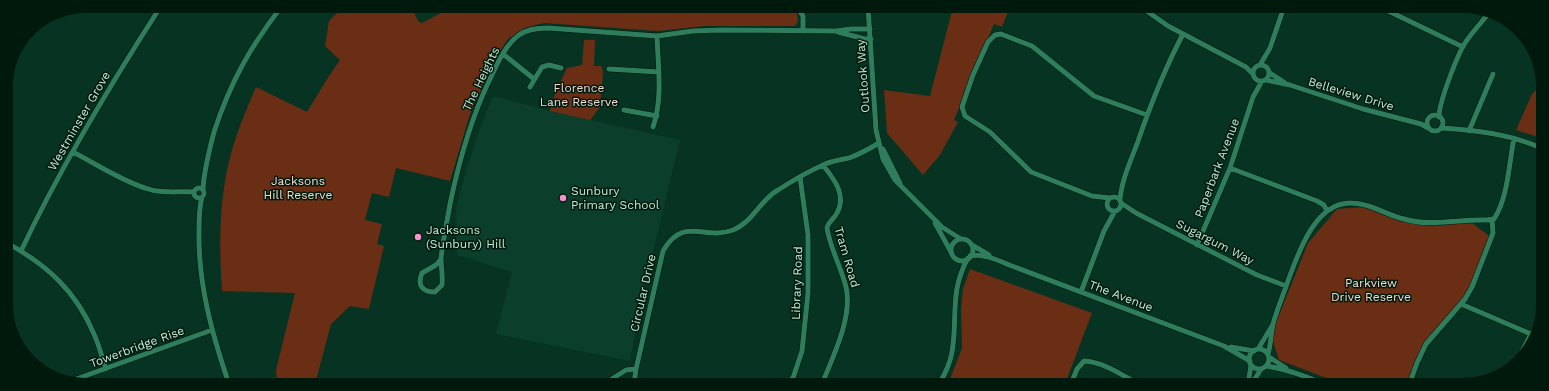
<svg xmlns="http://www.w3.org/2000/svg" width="1549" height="391" font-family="'Work Sans',sans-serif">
  <rect width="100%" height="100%" fill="#073322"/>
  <path fill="#0b3f2c" d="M 493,96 L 550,111 L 680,140 L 645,285 L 630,361 L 496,334 L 512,272 L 457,255 L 456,208 L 467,167 L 482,123 Z"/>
  <path fill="#692e14" d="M 344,6 L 410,6 L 419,22 L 422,23 L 454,6 L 788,7 L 797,13 L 798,21 L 795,26 L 705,26 L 658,31 L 544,23 L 524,28 L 507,40 L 496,58 L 470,114 L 450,181 L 396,168 L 389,197 L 372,193 L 365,220 L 382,224 L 377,244 L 384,246 L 369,309 L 350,306 L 331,324 L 315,384 L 277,384 L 276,370 L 295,293 L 222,291 C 219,250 219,206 228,166 C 234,138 245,113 256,87 L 307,112 L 329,76 L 340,60 L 325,46 L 329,21 Z
    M 953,7 L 1010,7 L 1002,27 L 994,24 L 954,120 L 958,122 L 940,155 L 923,175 L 887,133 L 884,90 L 930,96 Z
    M 584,40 L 595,40 L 594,66 L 601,66 L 603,72 L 600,107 L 590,120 L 550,111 L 555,94 L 567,68 L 582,65 Z
    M 1539,87 L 1541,87 L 1541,128 L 1538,137 L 1516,130 L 1532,94 Z
    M 1364,207 L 1417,222 L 1472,223 L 1489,236 L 1470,289 L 1427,342 L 1407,385 L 1345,385 L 1279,360 L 1271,335 L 1308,243 L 1337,209 Z
    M 970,269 L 1092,313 L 1065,384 L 948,384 L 962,348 L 961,309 L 963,289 Z"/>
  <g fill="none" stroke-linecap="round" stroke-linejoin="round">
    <defs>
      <path id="street" d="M 797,7 L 803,16 L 803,31
        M 868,7 L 876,130 L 883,159 L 895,180 L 942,227 L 961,239
        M 1141,7 L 1168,26 L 1246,67 L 1253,74
        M 1380,7 L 1463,47
        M 838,32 L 865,39 L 871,39
        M 503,54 L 534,79
        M1253 73a8 8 0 1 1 16 0a8 8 0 1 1-16 0Z
        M 1260,65 L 1270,48 L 1284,7
        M 609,69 L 659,72
        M 1270,73 L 1284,82
        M 1266,80 L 1290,85 L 1363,109 L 1421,124 L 1428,128
        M 530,87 L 542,67 L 549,65 L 561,68
        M 624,110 L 657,116
        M1427 123a8 8 0 1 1 16 0a8 8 0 1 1-16 0Z
        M 1439,117 C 1439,102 1457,56 1465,43 C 1472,32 1481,23 1489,13
        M 653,127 C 663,98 658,67 657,36
        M 1441,128 C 1474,130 1510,134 1541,148
        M 1469,131 L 1493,74
        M 883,149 L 900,183
        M 73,152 C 96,164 120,180 145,188 C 161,194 177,191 194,192
        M 1230,168 L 1317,201 L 1324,205 L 1327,211
        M194 193a5 5 0 1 1 10 0a5 5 0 1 1-10 0Z
        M 203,189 C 204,170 209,151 214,132 C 230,83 250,47 282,6
        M1107 204a7 7 0 1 1 14 0a7 7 0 1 1-14 0Z
        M 202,197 C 199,208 199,220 199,231 C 198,284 212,334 229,384
        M 1110,198 L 1092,196 L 1031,172 L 990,132 L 965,116 L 962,107 L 973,75 L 988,42 L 995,35 L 1001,34 L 1032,46 L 1094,96 L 1147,115
        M 1120,199 C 1122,180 1130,162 1137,144 C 1150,106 1164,70 1183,34
        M 1121,203 L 1136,213 L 1257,275 L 1286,286
        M 935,223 L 951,252
        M951 250a11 11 0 1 1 22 0a11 11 0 1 1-22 0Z
        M 7,243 C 47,265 76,291 94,334 C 99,345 102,357 106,369
        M 972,245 L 989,255
        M 1197,245 L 1230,168 L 1253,97 L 1262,81
        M 21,251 C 61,166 110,85 161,6
        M 970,256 C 984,253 999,261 1012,266 L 1224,346 L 1250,361
        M 441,259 L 436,265 L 422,273 C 417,285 422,292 435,292 L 442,285 C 443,276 441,267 441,258 C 443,240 447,222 450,204 C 459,161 470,121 489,81 C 497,65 504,46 519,35 C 527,29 538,28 548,28 L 657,36 L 693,31 L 721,30 L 836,31 L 851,29 L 870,29
        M 1081,292 L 1104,231 L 1115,211
        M 1461,304 L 1531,334
        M 1231,347 L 1254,351
        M 1258,349 L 1272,326
        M1249 359a10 10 0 1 1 20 0a10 10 0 1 1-20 0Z
        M 1268,354 C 1271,344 1271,334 1273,324 C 1277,309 1284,293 1289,278 C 1299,251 1316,202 1351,203 C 1370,203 1386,215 1404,219 C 1430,227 1459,219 1486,220 L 1494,219 C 1508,198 1509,163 1514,138
        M 1269,357 L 1286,368
        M 1515,365 L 1531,334 L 1540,323
        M 1266,366 C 1287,369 1307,377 1327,385
        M 68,382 L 212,330
        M 604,384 L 626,370 L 636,369
        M 634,384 L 636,369 L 663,251 C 684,215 705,241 733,230 C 752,223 760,200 778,190 C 792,181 807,172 823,165 C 831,161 840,160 849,158 C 860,154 869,149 879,143
        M 785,384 L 793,378 L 802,351 L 808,293 L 808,235 L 800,177
        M 822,384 C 833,356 853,317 846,287 C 841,267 830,248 827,228 C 828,222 834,219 837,213 C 847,195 834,179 823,165
        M 939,384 C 945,374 950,364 952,352 C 958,318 949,292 968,258
        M 1071,384 L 1077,369 L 1084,361 C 1104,362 1122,375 1140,385
        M 1248,385 L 1251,365
        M 1251,385 L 1261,369
        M 1409,385 L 1417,363 L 1426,344 L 1465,299 L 1472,287 L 1493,233 L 1492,219"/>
    </defs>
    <use href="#street" stroke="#01180e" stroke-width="6"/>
    <use href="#street" stroke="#2e7e5d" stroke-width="5"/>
  </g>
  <g fill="#f690cf" stroke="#00190d" stroke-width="1.5">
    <circle cx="563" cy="198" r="4"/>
    <circle cx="418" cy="237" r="4"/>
  </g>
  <g text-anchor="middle" stroke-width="3" stroke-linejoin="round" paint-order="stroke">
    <g font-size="12" fill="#c5ebd8" stroke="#00190d">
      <text transform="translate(863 76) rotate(-94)" y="4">Outlook Way</text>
      <text transform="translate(481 79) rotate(-64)" y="4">The Heights</text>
      <text transform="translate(1351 94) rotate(17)" y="4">Belleview Drive</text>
      <text transform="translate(79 121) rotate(-60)" y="4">Westminster Grove</text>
      <text transform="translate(1217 168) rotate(-69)" y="4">Paperbark Avenue</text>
      <text transform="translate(1215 242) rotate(27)" y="4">Sugargum Way</text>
      <text transform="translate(847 257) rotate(74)" y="4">Tram Road</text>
      <text transform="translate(797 283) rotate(-88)" y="4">Library Road</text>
      <text transform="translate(643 293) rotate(-77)" y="4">Circular Drive</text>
      <text transform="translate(1121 296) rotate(21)" y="4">The Avenue</text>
      <text transform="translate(137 347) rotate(-20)" y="4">Towerbridge Rise</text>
    </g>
    <g font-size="12" fill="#f4dcd3" stroke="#00190d">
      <text x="579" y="92">Florence<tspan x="579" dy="14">Lane Reserve</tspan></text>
      <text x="298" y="185">Jacksons<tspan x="298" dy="14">Hill Reserve</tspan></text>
      <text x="1371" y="287">Parkview<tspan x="1371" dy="14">Drive Reserve</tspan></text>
    </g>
    <g font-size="12" fill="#c5ebd8" stroke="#00190d" text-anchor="start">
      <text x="571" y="195">Sunbury<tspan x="571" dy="14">Primary School</tspan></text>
      <text x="426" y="234">Jacksons<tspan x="426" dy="14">(Sunbury) Hill</tspan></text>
    </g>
  </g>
  <path d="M0 0H1549V391H0ZM86 13H1463A73 73 0 0 1 1536 86V305A73 73 0 0 1 1463 378H86A73 73 0 0 1 13 305V86A73 73 0 0 1 86 13Z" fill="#00190d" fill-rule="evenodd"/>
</svg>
